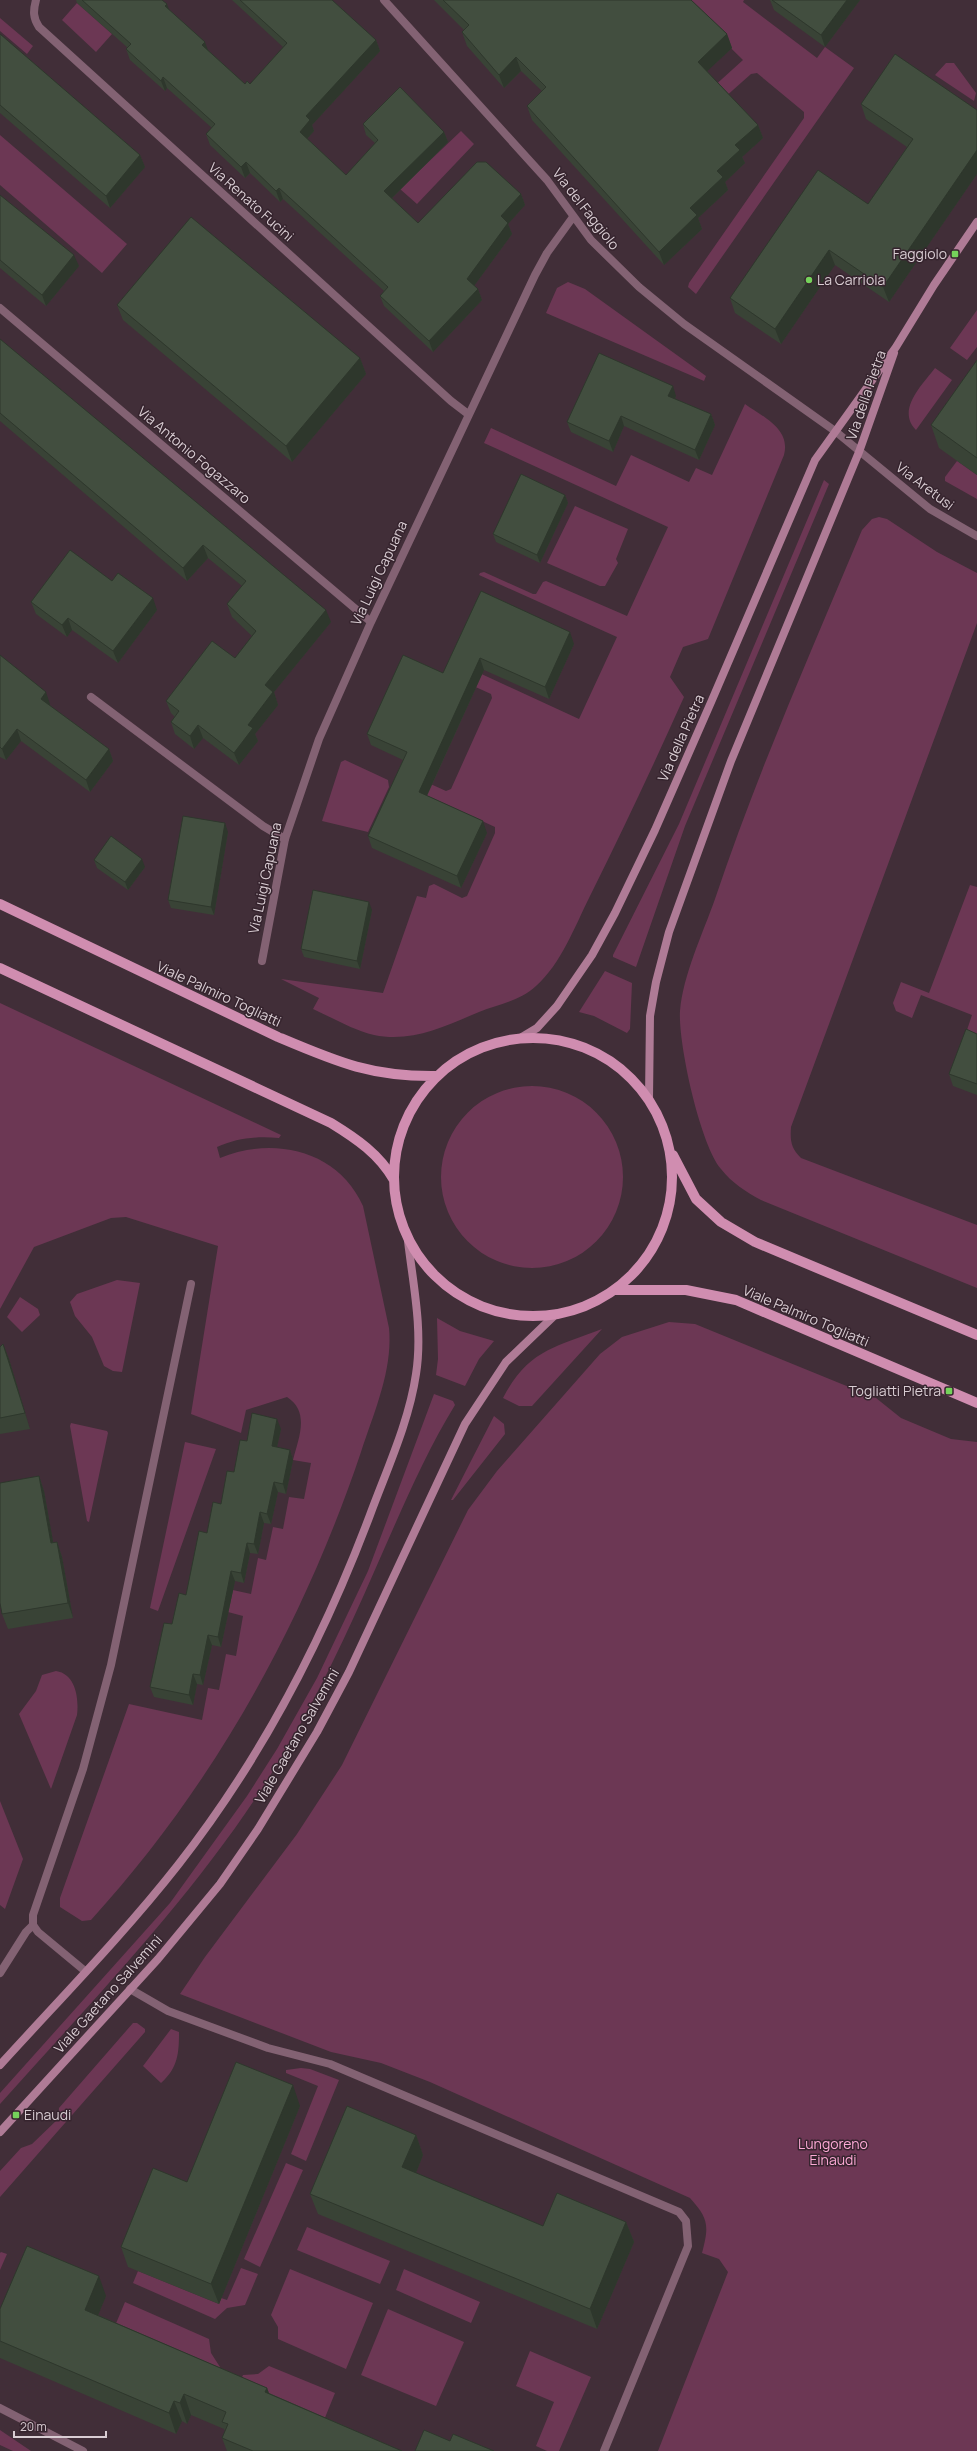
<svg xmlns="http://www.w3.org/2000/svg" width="977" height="2451" font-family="Manrope,sans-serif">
  <rect width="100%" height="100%" fill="#412e38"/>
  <path fill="#6c3754" d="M 682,0 L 744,0 L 743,2 L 817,58 L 825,47 L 854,68 L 696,294 L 688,287 L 689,283 L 804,118 L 804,112 L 757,73 L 751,74 L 724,98 L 701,98 L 743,60 Z
    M 77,3 L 112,34 L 96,52 L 62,20 Z
    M 0,18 L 33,46 L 27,54 L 0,31 Z
    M 946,63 L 954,63 L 976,93 L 974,101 L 935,75 Z
    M 461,131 L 474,144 L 417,204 L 400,189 Z
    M 0,135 L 127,244 L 102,273 L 0,185 Z
    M 568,282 L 585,289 L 706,376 L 704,381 L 546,313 L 557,288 Z
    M 977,310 L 977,347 L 967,360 L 950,348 Z
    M 935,368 L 952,380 L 916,430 C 896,410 922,385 935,368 Z
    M 745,404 C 763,417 791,429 784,455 L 708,639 L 683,647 L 670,677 L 684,697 C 654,764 623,830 590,896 C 575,926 561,964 536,986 C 520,1001 499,1004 479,1012 C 445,1026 412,1043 374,1035 C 353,1030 333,1018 313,1009 L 319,998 L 281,979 L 383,993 L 417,896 L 426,898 L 429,886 L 434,884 L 462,898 L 467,896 L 495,833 L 495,827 L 417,791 L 424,781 L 446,791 L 451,789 L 492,698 L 491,694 L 469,684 L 475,671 L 579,719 L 617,637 L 479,575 L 480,573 L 484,572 L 533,594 L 536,594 L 543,582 L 546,581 L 627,616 L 668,527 L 484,443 L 491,428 L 616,486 L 631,455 L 689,482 L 696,468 L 712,475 Z
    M 957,461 L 977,475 L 977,499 L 945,481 L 945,477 Z
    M 824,480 L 829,484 L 685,826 L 636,967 L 613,957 L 613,955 L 679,824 Z
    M 575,506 L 628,529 L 616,559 L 618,563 L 605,586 L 600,586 L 547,563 Z
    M 879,517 L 887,519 L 937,552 L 977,573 L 977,623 L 791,1127 C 790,1141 791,1148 801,1158 L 977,1225 L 977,1288 L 761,1200 C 746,1192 732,1183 721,1169 C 700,1144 678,1043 680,1011 C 683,975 703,933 715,899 C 757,773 811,652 862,530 L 872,519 Z
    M 345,760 L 388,780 L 389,787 L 368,832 L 322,821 L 341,762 Z
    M 970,885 L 977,887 L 977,1044 L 964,1039 L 972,1015 L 921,995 L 912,1018 L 896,1011 L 893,1003 L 901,982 L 929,993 Z
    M 605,971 L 632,983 L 630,1029 L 627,1033 L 594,1016 L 579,1012 Z
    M 0,1003 L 281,1135 L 279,1138 C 257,1136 237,1138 217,1147 L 220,1158 C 273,1136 338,1150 363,1206 L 389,1328 C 393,1370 374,1412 361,1452 C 303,1624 214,1785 91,1920 L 82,1921 L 60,1907 L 60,1898 L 129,1704 L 202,1720 L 208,1688 L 219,1690 L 226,1654 L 236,1656 L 243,1616 L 228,1612 L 196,1582 L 251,1594 L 258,1558 L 266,1560 L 273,1527 L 283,1529 L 289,1497 L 304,1499 L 311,1463 L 293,1460 C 299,1437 310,1412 287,1397 L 246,1410 L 241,1433 L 191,1414 L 218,1246 L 126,1217 L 111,1218 L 34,1247 L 0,1309 Z
    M441 1177a91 91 0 1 1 182 0a91 91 0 1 1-182 0Z
    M 117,1280 L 140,1283 L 122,1372 L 113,1371 L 104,1366 L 92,1337 L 75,1316 L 70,1302 L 77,1294 Z
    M 20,1297 L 38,1309 L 40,1315 L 22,1332 L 7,1317 Z
    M 437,1318 L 460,1331 L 494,1341 L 479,1359 L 465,1386 L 436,1375 L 438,1359 Z
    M 669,1322 L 695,1324 L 876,1398 L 901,1418 L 951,1439 L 977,1442 L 977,2451 L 658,2451 L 728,2272 L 719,2259 L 702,2253 C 709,2226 709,2219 690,2198 L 430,2082 L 381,2063 L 331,2052 L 180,1994 L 205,1957 L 297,1834 L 342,1765 L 468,1510 L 497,1471 L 600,1354 L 622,1337 Z
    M 602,1329 L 532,1406 L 519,1406 L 503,1398 C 528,1350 555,1347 602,1329 Z
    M 434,1394 L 453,1401 L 455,1405 C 423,1457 399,1516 374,1572 C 347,1634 318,1695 284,1753 C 207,1883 100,1992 0,2104 L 0,2093 L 170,1903 L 247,1796 L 277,1749 L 317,1678 L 368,1571 Z
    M 494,1416 L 504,1424 L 505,1434 L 453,1500 L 451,1500 Z
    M 71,1423 L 107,1431 L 108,1433 L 89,1522 L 87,1521 L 70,1426 Z
    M 185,1442 L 216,1449 L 158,1611 L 150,1608 Z
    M 56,1671 C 76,1674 79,1699 77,1715 L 51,1789 L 19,1714 L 36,1691 L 42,1675 Z
    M 0,1801 L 23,1859 L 5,1909 L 0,1905 Z
    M 133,2023 L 137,2023 L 145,2029 L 145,2032 L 0,2197 L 0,2171 L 21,2148 L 32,2144 L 58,2119 L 59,2108 Z
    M 171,2029 L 179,2032 C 179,2053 178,2068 161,2083 L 143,2066 Z
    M 301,2068 L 310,2069 L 339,2080 L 306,2161 L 291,2154 L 318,2086 L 286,2073 L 286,2070 Z
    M 286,2163 L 303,2170 L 260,2267 L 244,2259 Z
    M 307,2227 L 390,2261 L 380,2284 L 297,2250 Z
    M 1,2252 L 7,2254 L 0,2270 L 0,2253 Z
    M 241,2268 L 258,2274 L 245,2305 L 227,2308 L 215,2319 L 133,2283 L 138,2271 L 219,2304 L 221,2298 L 227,2300 Z
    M 290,2269 L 373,2303 L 346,2369 L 278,2339 L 278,2327 L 271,2315 Z
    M 404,2269 L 480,2302 L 471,2323 L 396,2290 Z
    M 125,2302 L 209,2339 L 211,2353 L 220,2367 L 215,2377 L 112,2333 Z
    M 388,2309 L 464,2342 L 436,2406 L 361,2375 Z
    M 530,2351 L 591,2377 L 559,2451 L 547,2451 L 536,2446 L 554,2402 L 516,2386 Z
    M 269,2366 L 335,2393 L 322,2425 L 237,2389 L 243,2375 L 258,2374 Z
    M 0,2430 L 31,2451 L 13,2451 L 0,2445 Z"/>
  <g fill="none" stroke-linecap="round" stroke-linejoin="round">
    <path stroke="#836273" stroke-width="8" d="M 91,697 L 263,826 L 285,839
      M 0,1973 L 26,1932 L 33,1925"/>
    <path stroke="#836273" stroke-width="8" d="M 36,0 C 33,11 33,18 39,27 L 451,401 L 468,414
      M 384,0 L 547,180 L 591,240 L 639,287 L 684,324 L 835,431 L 930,509 L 977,536
      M 0,308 L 371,622
      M 262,961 L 285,839 L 319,739 L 371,622 L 535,275 L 547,253 L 573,217
      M 85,1971 L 38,1932 L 33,1925 L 33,1915 L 83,1769 L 111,1665 L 191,1284
      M 130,1989 L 168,2011 L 268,2048 L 330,2064 L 679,2212 L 686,2221 L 688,2246 L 604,2451
      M 0,2408 L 83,2451"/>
    <path stroke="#af7b96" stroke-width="8" d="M 522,1037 L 537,1028 L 557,1006 L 592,955 L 615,913 L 655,830 L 712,700 L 815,460 L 896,347 L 934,285 L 977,222
      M 649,1098 L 650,1016 L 656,982 L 669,932 L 731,761 L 859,452 L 894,353
      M 0,2065 C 60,1999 123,1935 178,1865 C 261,1759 323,1640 370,1515 C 387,1469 409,1422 416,1374 C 423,1330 413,1284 408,1241
      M 0,2132 L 158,1959 L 220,1884 L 258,1829 L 317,1732 L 349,1672 L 465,1424 L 506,1362 L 556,1314"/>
    <path stroke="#d08db0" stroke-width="10" d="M 0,904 L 278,1037 C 337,1062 371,1077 437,1076
      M 0,968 L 331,1123 C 357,1139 379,1154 394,1180
      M394 1177a139 139 0 1 1 278 0a139 139 0 1 1-278 0Z
      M 673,1155 L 696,1199 L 721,1222 L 755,1242 L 977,1335
      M 616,1290 L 686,1290 L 736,1300 L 977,1403"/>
  </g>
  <path fill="#394336" d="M 76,0 L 162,0 L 169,10 L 209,51 L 245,84 L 250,84 L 283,47 L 232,0 L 332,0 L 376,40 L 380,51 L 312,125 L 314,131 L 307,139 L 346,175 L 375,143 L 366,135 L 363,124 L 444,132 L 448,142 L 392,198 L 418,223 L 521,194 L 525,205 L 508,224 L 512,234 L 474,286 L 478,289 L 482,300 L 433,352 L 384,306 L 380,296 L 384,291 L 283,199 L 280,202 L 250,173 L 245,178 L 210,145 L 206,134 L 212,128 L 167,88 L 165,91 L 130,60 L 126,49 L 128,48 L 77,3 Z
    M 434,0 L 691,0 L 727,34 L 732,48 L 707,71 L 758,125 L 763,138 L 742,157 L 745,163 L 725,182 L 728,190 L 698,218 L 702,229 L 664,265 L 532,120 L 527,106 L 542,91 L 521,71 L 504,88 L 467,46 L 462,32 L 464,30 Z
    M 770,0 L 860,0 L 825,47 L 774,10 Z
    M 0,34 L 140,155 L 145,167 L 110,208 L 0,113 Z
    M 861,104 L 977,110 L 977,174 L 889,302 L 835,265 L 781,344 L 735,313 L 730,298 L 868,204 L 907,147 L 866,119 Z
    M 0,195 L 79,266 L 46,306 L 0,268 Z
    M 117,305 L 360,358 L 366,374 L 292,462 L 123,320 Z
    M 0,339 L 331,622 L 274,692 L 278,705 L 255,734 L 258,741 L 239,765 L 203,738 L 194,749 L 175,734 L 171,722 L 175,717 L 171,713 L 166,701 L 235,658 L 252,636 L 232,617 L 227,604 L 242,586 L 208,558 L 187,581 L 0,421 Z
    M 977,360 L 977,475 L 939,448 L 931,425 Z
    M 676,396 L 675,399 L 711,414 L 715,425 L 699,460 L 624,426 L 613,452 L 571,432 L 567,422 Z
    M 565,495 L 568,503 L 540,563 L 496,542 L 493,534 Z
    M 112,581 L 157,610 L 118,663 L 72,630 L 67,637 L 36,614 L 31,602 Z
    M 481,591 L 574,644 L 549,699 L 484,670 L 427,796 L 487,833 L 461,888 L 372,848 L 368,836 L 403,760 L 371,745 L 367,734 L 443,673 Z
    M 0,655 L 50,704 L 49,705 L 109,749 L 113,761 L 90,792 L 21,741 L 6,760 L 0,757 Z
    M 228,832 L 214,915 L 171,908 L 168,900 Z
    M 94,860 L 145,867 L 128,890 L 97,868 Z
    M 372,910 L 360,969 L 304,957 L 301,949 Z
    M 977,1034 L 977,1095 L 953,1086 L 949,1074 Z
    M 3,1344 L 9,1359 L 30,1429 L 0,1434 L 0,1347 Z
    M 281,1429 L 277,1447 L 290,1450 L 293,1460 L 286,1494 L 278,1492 L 271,1524 L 264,1523 L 258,1554 L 250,1553 L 244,1583 L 235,1581 L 221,1647 L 212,1645 L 203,1685 L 197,1684 L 193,1705 L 154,1697 L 150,1687 L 172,1624 L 186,1595 L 207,1533 L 221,1504 L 247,1441 Z
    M 39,1476 L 44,1491 L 53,1542 L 57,1542 L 62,1557 L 73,1618 L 8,1629 L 2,1614 Z
    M 300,2106 L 219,2304 L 128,2267 L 121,2247 L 187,2182 Z
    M 416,2135 L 423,2155 L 416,2173 L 543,2226 L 626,2222 L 634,2242 L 597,2329 L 318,2214 L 310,2194 Z
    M 106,2296 L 98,2315 L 267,2388 L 269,2393 L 402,2451 L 227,2451 L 222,2438 L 225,2431 L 224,2429 L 191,2415 L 187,2424 L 182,2421 L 176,2434 L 0,2358 L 0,2309 Z"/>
  <path fill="#2e372c" d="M 847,0 L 860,0 L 825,47 L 821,35 Z
    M 167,4 L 171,15 L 165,6 Z
    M 727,34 L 732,48 L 703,75 L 698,62 Z
    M 376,40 L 380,51 L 312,125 L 314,131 L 304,142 L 300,132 L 306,116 Z
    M 205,42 L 209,53 L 202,45 Z
    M 516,57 L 521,71 L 504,88 L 499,75 Z
    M 163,77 L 167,88 L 165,91 L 161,81 Z
    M 758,125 L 763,138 L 742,157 L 745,163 L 725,182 L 728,190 L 698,218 L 702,229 L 664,265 L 659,252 L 735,145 Z
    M 444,132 L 448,142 L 388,202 L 384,191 Z
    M 977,150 L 977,174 L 889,302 L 883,287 Z
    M 140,155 L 145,167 L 110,208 L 106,196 Z
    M 246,162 L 250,173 L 245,178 L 241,167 Z
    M 279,188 L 283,199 L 280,202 L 276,191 Z
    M 521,194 L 525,205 L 508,224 L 512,234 L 471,290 L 467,279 L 501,216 Z
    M 829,250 L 835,265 L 781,344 L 775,329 Z
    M 74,255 L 79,266 L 46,306 L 42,295 Z
    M 478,289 L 482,300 L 433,352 L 429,341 Z
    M 360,358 L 366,374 L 292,462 L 286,446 Z
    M 673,386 L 676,396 L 672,406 L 668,396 Z
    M 711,414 L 715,425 L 699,460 L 695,450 Z
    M 621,416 L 624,426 L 613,452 L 609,441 Z
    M 565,495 L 568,503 L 540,563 L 537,555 Z
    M 203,545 L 208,558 L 187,581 L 183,568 Z
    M 153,598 L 157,610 L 118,663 L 113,651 Z
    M 326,610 L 331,622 L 274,692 L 278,705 L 255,734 L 258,741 L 239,765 L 234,753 L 248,725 L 265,685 Z
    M 68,618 L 72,630 L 67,637 L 62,625 Z
    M 570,632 L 574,644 L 549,699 L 545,687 Z
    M 480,658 L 484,670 L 423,804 L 419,792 Z
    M 46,692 L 50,704 L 45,711 L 41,699 Z
    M 198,725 L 203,738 L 194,749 L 190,736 Z
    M 17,729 L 21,741 L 6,760 L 2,749 Z
    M 109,749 L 113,761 L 90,792 L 86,780 Z
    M 483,821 L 487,833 L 461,888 L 457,876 Z
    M 225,823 L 228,832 L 214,915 L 211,907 Z
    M 142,859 L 145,867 L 128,890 L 125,882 Z
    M 369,902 L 372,910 L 360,969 L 357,961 Z
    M 3,1344 L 9,1359 L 30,1429 L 25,1413 Z
    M 277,1419 L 281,1429 L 275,1456 L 272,1446 Z
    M 290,1450 L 293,1460 L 286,1494 L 283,1484 Z
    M 39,1476 L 44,1491 L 56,1558 L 51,1543 Z
    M 274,1482 L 278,1492 L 271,1524 L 267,1514 Z
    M 260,1512 L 264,1523 L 258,1554 L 254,1544 Z
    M 57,1542 L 62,1557 L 73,1618 L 68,1603 Z
    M 247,1543 L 250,1553 L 244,1583 L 241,1573 Z
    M 231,1571 L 235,1581 L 221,1647 L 218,1637 Z
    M 208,1635 L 212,1645 L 203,1685 L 200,1675 Z
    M 193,1674 L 197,1684 L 193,1705 L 189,1695 Z
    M 293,2085 L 300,2106 L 219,2304 L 211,2284 Z
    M 416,2135 L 423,2155 L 410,2188 L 402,2167 Z
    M 626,2222 L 634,2242 L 597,2329 L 590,2309 Z
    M 99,2276 L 106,2296 L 92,2330 L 85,2310 Z
    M 267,2388 L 274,2408 L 265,2392 Z
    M 184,2394 L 191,2415 L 187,2424 L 180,2403 Z
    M 174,2401 L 182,2421 L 176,2434 L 169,2413 Z"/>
  <path fill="#424e3f" stroke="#2e372c" d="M 82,0 L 162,0 L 167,4 L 165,6 L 205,42 L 202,45 L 245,84 L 247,81 L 250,84 L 287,43 L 240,0 L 332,0 L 376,40 L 306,116 L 310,120 L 300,132 L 346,175 L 378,140 L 363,124 L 400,87 L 444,132 L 384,191 L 418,223 L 477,162 L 486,162 L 521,194 L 501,216 L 508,223 L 467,279 L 478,289 L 429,341 L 380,296 L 388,287 L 279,188 L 276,191 L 246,162 L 241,167 L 206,134 L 215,124 L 163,77 L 161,81 L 126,49 L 131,44 Z
    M 443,0 L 691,0 L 727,34 L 698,62 L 758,125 L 735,145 L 740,150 L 717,171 L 723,177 L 690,208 L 697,215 L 659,252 L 527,106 L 546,87 L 516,57 L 499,75 L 462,32 L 469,25 Z
    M 772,0 L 847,0 L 821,35 Z
    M 0,34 L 140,155 L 106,196 L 0,105 Z
    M 895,54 L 977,110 L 977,150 L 883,287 L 829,250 L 775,329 L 730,298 L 818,170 L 868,204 L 913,139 L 861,104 Z
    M 0,195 L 74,255 L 42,295 L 0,260 Z
    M 191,217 L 360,358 L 286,446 L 117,305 Z
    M 0,339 L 326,610 L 265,685 L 273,692 L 248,725 L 253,728 L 234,753 L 198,725 L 190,736 L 171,722 L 179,711 L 166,701 L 212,641 L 235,658 L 256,631 L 227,604 L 246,581 L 203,545 L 183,568 L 0,413 Z
    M 599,353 L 673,386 L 668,396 L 711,414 L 695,450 L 621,416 L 609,441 L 567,422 Z
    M 977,360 L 977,458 L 931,425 Z
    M 521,474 L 565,495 L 537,555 L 493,534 Z
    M 70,550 L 112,581 L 118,573 L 153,598 L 113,651 L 68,618 L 62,625 L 31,602 Z
    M 481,591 L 570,632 L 545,687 L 480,658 L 419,792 L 483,821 L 457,876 L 368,836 L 407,752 L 367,734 L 403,655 L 443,673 Z
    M 0,655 L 46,692 L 41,699 L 109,749 L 86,780 L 17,729 L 2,749 L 0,747 Z
    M 183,816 L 225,823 L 211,907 L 168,900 Z
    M 111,836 L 142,859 L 125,882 L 94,860 Z
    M 313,890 L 369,902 L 357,961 L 301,949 Z
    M 966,1029 L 977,1034 L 977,1084 L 949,1074 Z
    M 3,1344 L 25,1413 L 0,1418 L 0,1347 Z
    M 252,1413 L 277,1419 L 272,1446 L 290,1450 L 283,1484 L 274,1482 L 267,1514 L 260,1512 L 254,1544 L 247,1543 L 241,1573 L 231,1571 L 218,1637 L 208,1635 L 200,1675 L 193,1674 L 189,1695 L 150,1687 L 164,1623 L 172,1624 L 179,1593 L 186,1595 L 199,1531 L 207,1533 L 213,1502 L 221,1504 L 227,1471 L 234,1472 L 240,1440 L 247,1441 Z
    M 39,1476 L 51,1543 L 57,1542 L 68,1603 L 2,1614 L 0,1603 L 0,1483 Z
    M 236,2062 L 293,2085 L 211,2284 L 121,2247 L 153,2168 L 187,2182 Z
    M 347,2106 L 416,2135 L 402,2167 L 543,2226 L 557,2193 L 626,2222 L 590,2309 L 310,2194 Z
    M 27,2246 L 99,2276 L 85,2310 L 267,2388 L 265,2392 L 402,2451 L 253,2451 L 222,2438 L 228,2424 L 222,2422 L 226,2412 L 184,2394 L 180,2403 L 174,2401 L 169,2413 L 0,2341 L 0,2309 Z
    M 424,2430 L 450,2441 L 453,2434 L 494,2451 L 415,2451 Z"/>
  <g fill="#75d25b" stroke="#36242e" stroke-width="1.5">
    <rect x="951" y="250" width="8" height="8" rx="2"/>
    <circle cx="809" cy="280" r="4"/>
    <rect x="945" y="1387" width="8" height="8" rx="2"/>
    <rect x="12" y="2111" width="8" height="8" rx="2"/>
  </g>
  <g text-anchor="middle" stroke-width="3" stroke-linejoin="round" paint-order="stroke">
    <g font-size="14" fill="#d9cdd3" stroke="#36242e">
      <text transform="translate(251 202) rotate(42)" y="5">Via Renato Fucini</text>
      <text transform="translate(586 209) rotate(52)" y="5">Via del Faggiolo</text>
      <text transform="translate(866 395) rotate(-71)" y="5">Via della Pietra</text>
      <text transform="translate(194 455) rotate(40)" y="5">Via Antonio Fogazzaro</text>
      <text transform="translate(925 486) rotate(37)" y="5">Via Aretusi</text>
      <text transform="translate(379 573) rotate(-65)" y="5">Via Luigi Capuana</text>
      <text transform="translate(681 738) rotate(-66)" y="5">Via della Pietra</text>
      <text transform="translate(265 878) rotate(-78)" y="5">Via Luigi Capuana</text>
      <text transform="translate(219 994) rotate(25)" y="5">Viale Palmiro Togliatti</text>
      <text transform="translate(806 1316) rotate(23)" y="5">Viale Palmiro Togliatti</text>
      <text transform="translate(297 1736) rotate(-60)" y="5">Viale Gaetano Salvemini</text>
      <text transform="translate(108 1994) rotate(-48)" y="5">Viale Gaetano Salvemini</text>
    </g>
    <g font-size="14" fill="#d9cdd3" stroke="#36242e" text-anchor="end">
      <text x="947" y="259">Faggiolo</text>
      <text x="817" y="285" text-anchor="start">La Carriola</text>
      <text x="941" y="1396">Togliatti Pietra</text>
      <text x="24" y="2120" text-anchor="start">Einaudi</text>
    </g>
    <g font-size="14" fill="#fca9d5" stroke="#36242e">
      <text x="833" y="2149">Lungoreno<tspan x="833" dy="16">Einaudi</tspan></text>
    </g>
  </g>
  <path d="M14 2431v6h92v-6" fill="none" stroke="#d9cdd3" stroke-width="2"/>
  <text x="20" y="2431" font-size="12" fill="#d9cdd3" stroke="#36242e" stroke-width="3" paint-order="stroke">20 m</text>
</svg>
